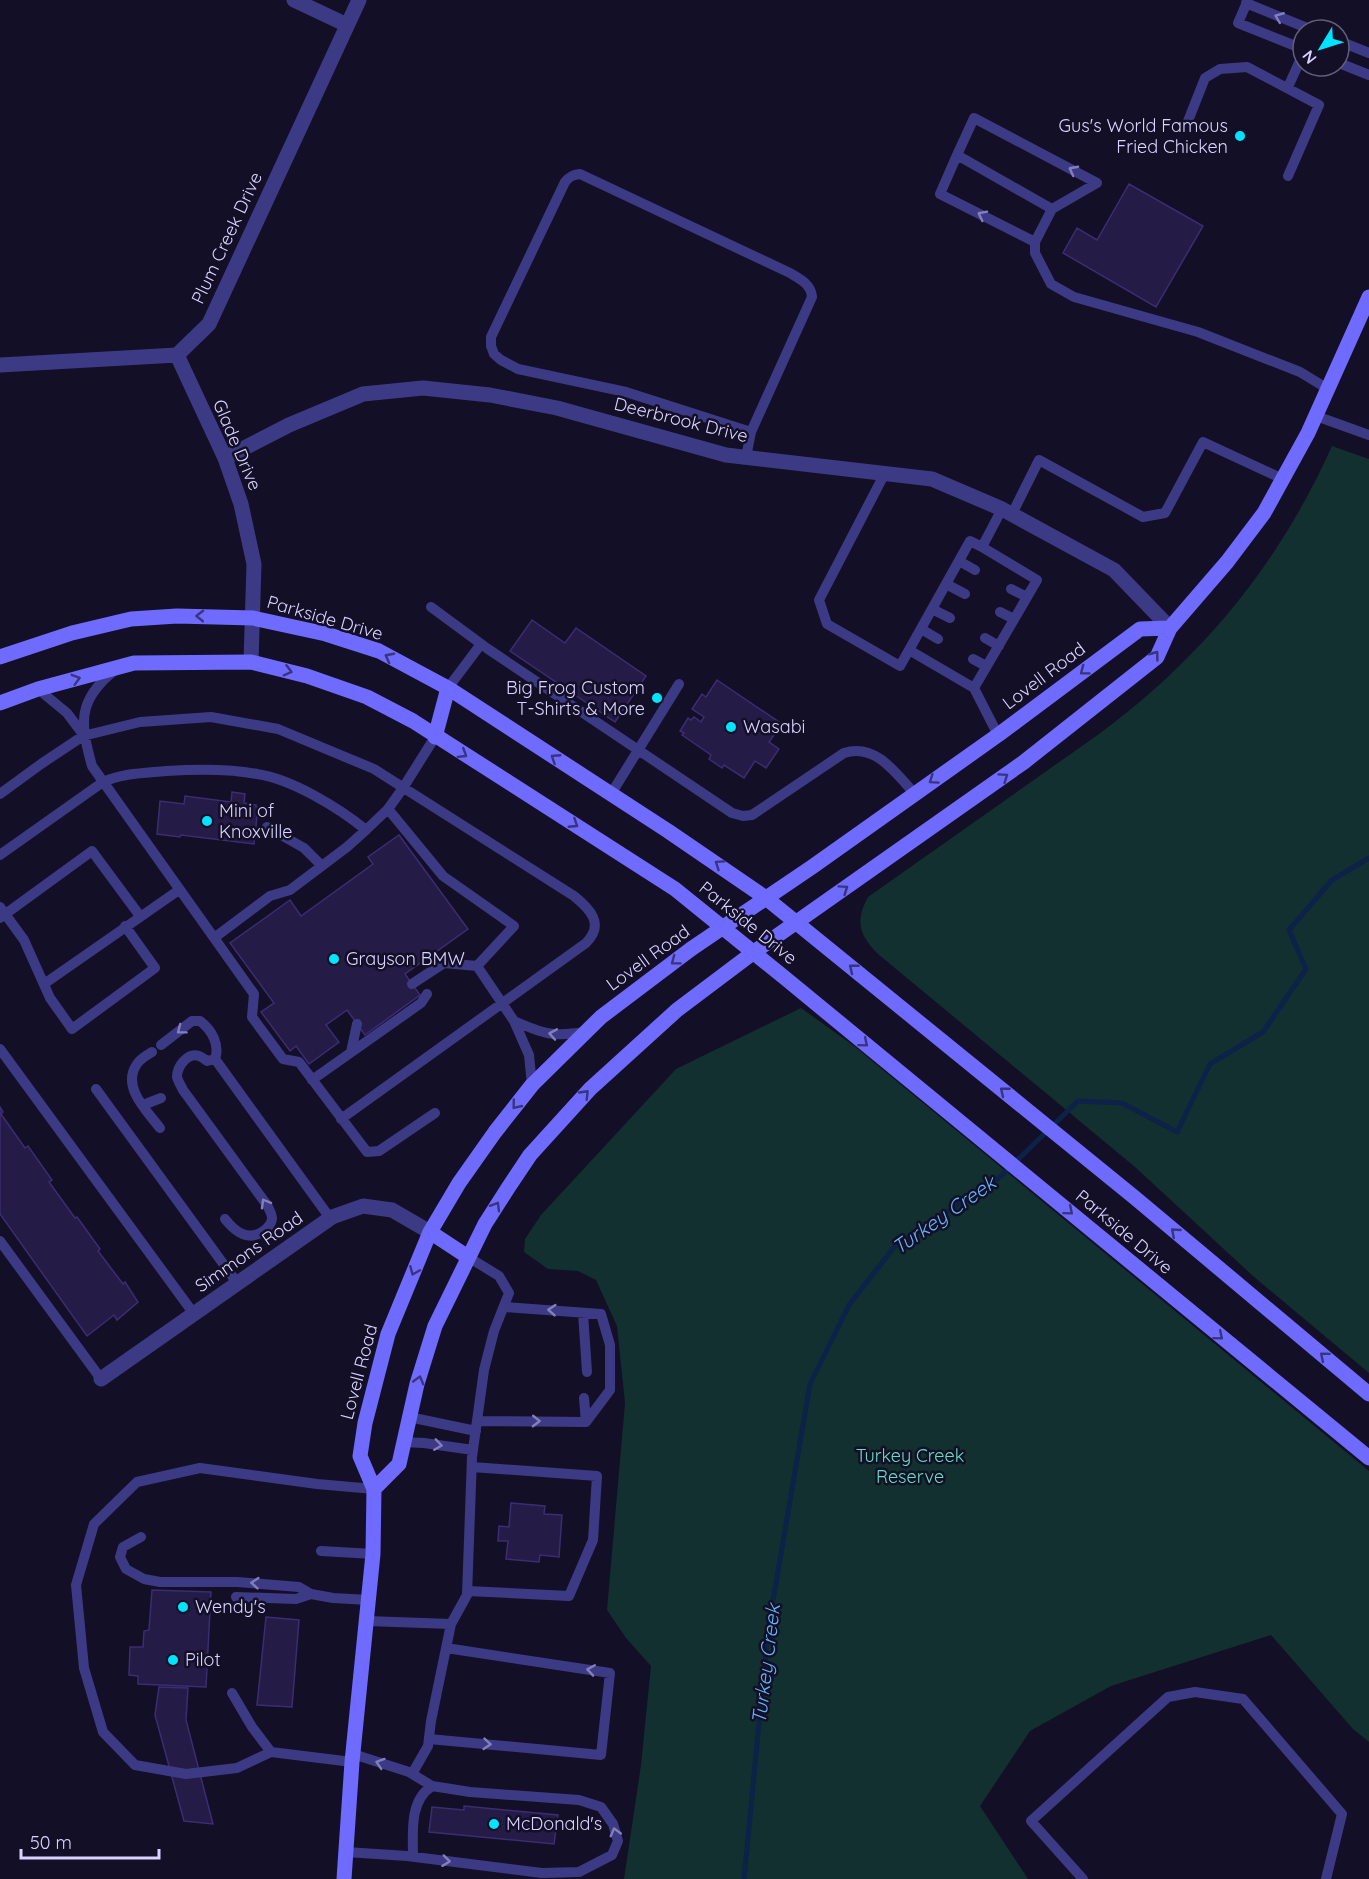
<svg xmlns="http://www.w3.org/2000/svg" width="1369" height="1879" font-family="Quicksand,sans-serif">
  <rect width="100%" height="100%" fill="#130f26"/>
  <path fill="#12302f" d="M 1332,446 L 1369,459 L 1369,1373 L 1253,1276 L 1135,1167 L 878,954 C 859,935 855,921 868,897 L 1099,734 C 1203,657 1279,564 1332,446 Z
    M 801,1008 L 854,1046 L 1369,1471 L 1369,1742 L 1353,1729 L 1271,1635 L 1111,1686 L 1030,1731 L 980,1806 L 1028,1879 L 624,1879 L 641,1765 L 651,1666 L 626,1638 L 607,1610 L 625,1403 L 617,1326 L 596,1280 L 578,1271 L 548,1269 L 524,1252 L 525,1239 L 541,1215 L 676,1069 Z"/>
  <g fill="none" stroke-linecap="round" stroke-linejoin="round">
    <path stroke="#0c2248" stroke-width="5" d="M 744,1879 L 768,1630 L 810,1384 L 849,1305 L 895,1246 L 1000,1177 L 1078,1101 L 1122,1103 L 1177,1132 L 1210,1064 L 1263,1032 L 1306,969 L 1289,930 L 1332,880 L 1369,858"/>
  </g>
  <path fill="#241b47" stroke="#3b2d73" stroke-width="1.5" d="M 1129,184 L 1203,226 L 1156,307 L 1063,253 L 1077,228 L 1097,240 Z
    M 532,620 L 565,643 L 576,628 L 646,676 L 615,722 L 510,651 Z
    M 717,680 L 782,724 L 769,742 L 779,749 L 766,768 L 755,761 L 744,778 L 724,765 L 722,768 L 709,759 L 711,755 L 682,735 L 684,733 L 680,731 L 688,718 L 691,720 L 694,717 L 701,722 L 704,717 L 692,709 L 702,694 L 706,697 Z
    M 232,792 L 245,794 L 244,803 L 256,805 L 256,807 L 258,807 L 254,844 L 181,835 L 180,837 L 157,834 L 160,801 L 184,804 L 185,796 L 231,802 Z
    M 399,835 L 468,929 L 405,974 L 420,995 L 365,1035 L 347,1010 L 326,1025 L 339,1042 L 309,1064 L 296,1046 L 290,1051 L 261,1012 L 274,1003 L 230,943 L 290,900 L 301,916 L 373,864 L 368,857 Z
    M 0,1107 L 3,1112 L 1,1114 L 25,1148 L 28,1146 L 52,1180 L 49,1182 L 75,1218 L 77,1217 L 100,1249 L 98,1251 L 123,1284 L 125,1282 L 138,1302 L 117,1320 L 114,1315 L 87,1336 L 0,1214 Z
    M 511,1503 L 545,1506 L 544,1514 L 562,1515 L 559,1557 L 540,1555 L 539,1562 L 506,1559 L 508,1541 L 498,1541 L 499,1526 L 509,1527 Z
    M 152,1590 L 211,1592 L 206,1687 L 138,1684 L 138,1676 L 129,1675 L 130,1647 L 143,1647 L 144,1631 L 149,1630 Z
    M 266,1617 L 299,1620 L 292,1707 L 257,1705 Z
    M 159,1687 L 188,1688 L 186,1720 L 213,1824 L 184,1821 L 155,1715 Z
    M 464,1806 L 558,1815 L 554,1844 L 429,1832 L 432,1807 L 464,1810 Z"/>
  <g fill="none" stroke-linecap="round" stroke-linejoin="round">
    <path stroke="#3d3a85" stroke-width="10" d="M 1248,0 L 1238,23 L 1303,49
      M 1246,3 L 1312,30
      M 1339,41 L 1369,53
      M 1339,63 L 1369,75
      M 1288,87 L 1303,54
      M 1188,121 L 1205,78 L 1220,69 L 1247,67 L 1319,105 L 1288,176
      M 957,155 L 974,118 L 1097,183 L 1052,209 L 1035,242 L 1035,253 L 1051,284 L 1074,297 L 1198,332 L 1300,372 L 1328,389
      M 1035,242 L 940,194 L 957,155 L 1052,209
      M 1316,416 L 1369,435
      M 746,457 L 751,432 L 812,297 C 811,284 800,279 790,273 L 580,174 C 573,175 570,176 565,182 L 491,337 L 491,346 L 494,354 L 501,360 L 518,369 L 626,392 L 751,432
      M 885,473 L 819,600 L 827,624 L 900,666 L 909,650 L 974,688 L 998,735
      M 1012,514 L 1039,460 L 1143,517 L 1165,513 L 1203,442 L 1283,479
      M 959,561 L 975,570
      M 946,584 L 965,594
      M 1011,589 L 1027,597
      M 431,607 L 488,649 L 732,813 L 743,816 L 752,815 L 844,753 C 875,743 895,772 914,793
      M 932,609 L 950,618
      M 1000,612 L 1014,619
      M 921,629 L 938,639
      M 985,638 L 999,646
      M 909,650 L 970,541 L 982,547
      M 973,659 L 986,666
      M 115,670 C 77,700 80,723 92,766 L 254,994 L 252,1017 L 283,1059 L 299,1062 L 367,1152 L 379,1151 L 435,1113
      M 448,688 L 481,644
      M 974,688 L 1037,580 L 982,547 L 1002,509
      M 38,689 L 67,713 L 82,733
      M 0,794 L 41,764 L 83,736 L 140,722 L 211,717 L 278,729 L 374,769 L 574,896 C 590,909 605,924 586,943 L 341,1119
      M 611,794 L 679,684
      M 388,809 L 443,876 L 514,926 L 477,966
      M 267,827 L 304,848 L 322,866
      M 0,855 L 103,782 C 123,773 145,773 166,771 C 196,769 227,768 257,774 C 292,779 339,808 366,830
      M 0,907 L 24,940 L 50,998 L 72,1029 L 155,968 L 125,926
      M 0,918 L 92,851 L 140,916
      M 214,938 L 270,896 L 290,890 L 347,847 L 366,830 L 388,809 L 403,788 L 435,737
      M 477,966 L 514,1021 L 529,1055 L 532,1085
      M 44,984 L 179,890
      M 412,984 L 444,963 L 477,966
      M 514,1021 C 544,1034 552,1037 585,1032
      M 161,1045 L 192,1021 L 200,1021 C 212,1030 220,1045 215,1059 L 330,1218
      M 0,1049 L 194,1314
      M 152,1052 C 147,1055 140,1059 137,1064 C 121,1087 147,1111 160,1128
      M 351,1052 L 357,1024
      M 215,1059 L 207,1061 C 206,1060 200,1056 199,1056 C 188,1052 177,1066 177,1077 C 178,1081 181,1086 183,1090 L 267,1205 C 269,1209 272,1214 272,1218 C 272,1224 268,1227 265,1230 C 249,1242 236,1233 225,1219
      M 312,1080 L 421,1003 L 427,994
      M 96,1089 L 238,1284
      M 143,1105 L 161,1098
      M 0,1241 L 101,1379
      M 583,1313 L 587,1372
      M 584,1398 L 586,1422
      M 409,1417 L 476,1431
      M 477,1421 L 586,1422 L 610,1390 L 610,1345 L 601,1314 L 504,1307
      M 403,1442 L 424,1443 L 473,1450
      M 141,1537 L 123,1547 L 120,1557 L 126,1569 L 144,1579 L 160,1582 L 237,1582 L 299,1587 L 311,1594
      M 321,1551 L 373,1554
      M 467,1591 L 569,1596 L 593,1540 L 597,1476 L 472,1467
      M 236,1597 L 296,1599 L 311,1594 L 333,1598 L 369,1600
      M 367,1621 L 451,1624
      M 232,1693 L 252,1727 L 271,1752 L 352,1762
      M 429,1739 L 601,1755 L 610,1673 L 446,1648
      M 271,1752 L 237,1768 L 186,1774 L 135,1765 L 103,1732 L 84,1668 L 76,1585 L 94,1524 L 137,1482 L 200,1468 L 317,1484 L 374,1489
      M 412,1774 L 428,1746 L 431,1721 L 451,1624 L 467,1595 L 472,1457 L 484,1370 L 494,1331 L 509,1293 L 499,1276 L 468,1257
      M 346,1852 L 407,1856 L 542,1873 L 579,1872 L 612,1855 L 618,1841 L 613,1824 L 601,1807 L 579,1800 L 470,1792 L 432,1786 L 409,1772 L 353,1754
      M 413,1857 C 413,1832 409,1801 432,1786
      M 1083,1879 L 1031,1821 L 1168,1697 L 1195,1692 L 1243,1699 L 1342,1814 L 1326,1879"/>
    <path stroke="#3d3a85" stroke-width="15" d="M 294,0 L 347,25
      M 177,355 L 225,458 L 241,504 L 254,564 L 251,662
      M 0,365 L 177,355 L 209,324 L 359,0
      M 225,458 L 289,425 L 363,394 L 423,388 L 490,395 L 557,408 L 726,455 L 932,479 L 1002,509 L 1114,570 L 1170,628
      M 101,1379 L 332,1217 L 363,1206 L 392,1210 L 430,1232"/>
    <path stroke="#6f6bff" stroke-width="15" d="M 0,657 L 72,633 L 131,619 L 177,616 L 253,618 L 326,634 L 379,651 L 448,688 L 668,831 L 766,898 L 1134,1197 L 1369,1394
      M 0,703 L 38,689 L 134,663 L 251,662 L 307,676 L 367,697 L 413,721 L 675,889 L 785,978 L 1369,1458
      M 435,737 L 448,688
      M 430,1232 L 468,1257
      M 374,1489 L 399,1464 L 417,1384 L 435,1326 L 485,1224 L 508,1188 L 530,1155 L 590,1089 L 677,1010 L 754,952 L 1024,762 L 1157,657 L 1170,628 L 1227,562 L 1264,513 L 1308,433 L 1369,297
      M 344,1879 L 352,1762 L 373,1554 L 374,1489 L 360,1456 L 365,1423 L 388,1334 L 430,1232 L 459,1183 L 495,1132 L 532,1085 L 601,1017 L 691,949 L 812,867 L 998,735 L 1140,629 L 1170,628"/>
  </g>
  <defs><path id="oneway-chevron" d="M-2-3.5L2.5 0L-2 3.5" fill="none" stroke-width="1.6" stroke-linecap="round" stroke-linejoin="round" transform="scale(1.5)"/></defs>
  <g stroke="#837fbc">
    <use href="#oneway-chevron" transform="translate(1279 17) rotate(-158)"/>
    <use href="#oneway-chevron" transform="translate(1073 170) rotate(-152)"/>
    <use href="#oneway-chevron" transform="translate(982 215) rotate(-153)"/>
    <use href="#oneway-chevron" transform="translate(181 1030) rotate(143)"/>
    <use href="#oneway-chevron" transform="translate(553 1034) rotate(-170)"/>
    <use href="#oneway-chevron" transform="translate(265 1203) rotate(-120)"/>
    <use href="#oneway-chevron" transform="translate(552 1310) rotate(-176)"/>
    <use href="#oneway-chevron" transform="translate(536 1421) rotate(1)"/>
    <use href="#oneway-chevron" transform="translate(438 1445) rotate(8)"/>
    <use href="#oneway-chevron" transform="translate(255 1583) rotate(-175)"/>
    <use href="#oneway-chevron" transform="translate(591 1670) rotate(-171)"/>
    <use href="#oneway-chevron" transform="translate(487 1744) rotate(5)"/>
    <use href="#oneway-chevron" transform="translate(380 1763) rotate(-162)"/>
    <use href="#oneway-chevron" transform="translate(615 1832) rotate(-105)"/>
    <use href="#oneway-chevron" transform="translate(446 1861) rotate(7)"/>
  </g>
  <g stroke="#38347d">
    <use href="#oneway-chevron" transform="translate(200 616) rotate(-179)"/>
    <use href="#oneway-chevron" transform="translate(1155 655) rotate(-53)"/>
    <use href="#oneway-chevron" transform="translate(389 657) rotate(-152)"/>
    <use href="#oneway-chevron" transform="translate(288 671) rotate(14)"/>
    <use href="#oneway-chevron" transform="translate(1084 671) rotate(143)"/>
    <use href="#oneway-chevron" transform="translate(76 679) rotate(-16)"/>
    <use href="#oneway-chevron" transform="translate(463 754) rotate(32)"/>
    <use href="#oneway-chevron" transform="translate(555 758) rotate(-147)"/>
    <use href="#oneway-chevron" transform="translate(1004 777) rotate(-35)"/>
    <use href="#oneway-chevron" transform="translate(933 780) rotate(145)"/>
    <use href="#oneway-chevron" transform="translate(574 824) rotate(33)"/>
    <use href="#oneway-chevron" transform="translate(719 864) rotate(-146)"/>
    <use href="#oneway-chevron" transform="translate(844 889) rotate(-35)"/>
    <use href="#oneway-chevron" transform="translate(675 961) rotate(143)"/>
    <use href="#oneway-chevron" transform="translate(853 968) rotate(-141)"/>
    <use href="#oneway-chevron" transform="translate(864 1043) rotate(40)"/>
    <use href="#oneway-chevron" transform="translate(1004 1091) rotate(-141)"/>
    <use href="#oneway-chevron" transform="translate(585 1094) rotate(-46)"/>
    <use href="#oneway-chevron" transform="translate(516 1105) rotate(129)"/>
    <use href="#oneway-chevron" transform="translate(496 1206) rotate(-59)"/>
    <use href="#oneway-chevron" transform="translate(1069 1211) rotate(40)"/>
    <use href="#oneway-chevron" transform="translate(1175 1232) rotate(-139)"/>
    <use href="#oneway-chevron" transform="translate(414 1271) rotate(113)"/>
    <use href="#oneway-chevron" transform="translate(1219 1336) rotate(40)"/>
    <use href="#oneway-chevron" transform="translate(1324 1356) rotate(-140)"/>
    <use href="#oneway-chevron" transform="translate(419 1380) rotate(-74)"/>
  </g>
  <g fill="#00e5ff" stroke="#130f26" stroke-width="2">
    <circle cx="1240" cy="136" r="6"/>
    <circle cx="657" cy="698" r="6"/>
    <circle cx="731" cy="727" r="6"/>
    <circle cx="207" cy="821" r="6"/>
    <circle cx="334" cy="959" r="6"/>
    <circle cx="183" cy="1607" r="6"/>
    <circle cx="173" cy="1660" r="6"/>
    <circle cx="494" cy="1824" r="6"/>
  </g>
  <g text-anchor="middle" stroke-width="5" stroke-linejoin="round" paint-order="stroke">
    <g font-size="18" fill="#d9d4ff" stroke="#130f26" text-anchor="start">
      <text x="1228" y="132" text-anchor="end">Gus's World Famous<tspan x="1228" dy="21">Fried Chicken</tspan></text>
      <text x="645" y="694" text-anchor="end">Big Frog Custom<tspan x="645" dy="21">T-Shirts &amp; More</tspan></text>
      <text x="743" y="733">Wasabi</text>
      <text x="219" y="817">Mini of<tspan x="219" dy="21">Knoxville</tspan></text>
      <text x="346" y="965">Grayson BMW</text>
      <text x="195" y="1613">Wendy's</text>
      <text x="185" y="1666">Pilot</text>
      <text x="506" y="1830">McDonald's</text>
    </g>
    <g font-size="18" fill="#d9d4ff" stroke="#130f26">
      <text transform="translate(227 238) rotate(-65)" y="6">Plum Creek Drive</text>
      <text transform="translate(681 420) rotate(14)" y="6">Deerbrook Drive</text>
      <text transform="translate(237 445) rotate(67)" y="6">Glade Drive</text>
      <text transform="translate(325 618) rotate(16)" y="6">Parkside Drive</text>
      <text transform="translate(1044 676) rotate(-37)" y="6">Lovell Road</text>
      <text transform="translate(748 923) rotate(39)" y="6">Parkside Drive</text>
      <text transform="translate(648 958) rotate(-36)" y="6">Lovell Road</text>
      <text transform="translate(1124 1232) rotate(40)" y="6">Parkside Drive</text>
      <text transform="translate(249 1252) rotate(-35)" y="6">Simmons Road</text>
      <text transform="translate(359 1372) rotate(-75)" y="6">Lovell Road</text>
    </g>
    <g font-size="18" fill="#5fe0c0" stroke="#130f26">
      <text x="910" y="1462">Turkey Creek<tspan x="910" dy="21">Reserve</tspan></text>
    </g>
    <g font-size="20" font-style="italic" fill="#62b6ff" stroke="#130f26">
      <text transform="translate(944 1215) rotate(-35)" y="7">Turkey Creek</text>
      <text transform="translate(766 1664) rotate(-83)" y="7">Turkey Creek</text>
    </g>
  </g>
  <g transform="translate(1321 48) rotate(232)"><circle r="28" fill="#130f26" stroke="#625e7d" stroke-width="1.5"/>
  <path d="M0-4.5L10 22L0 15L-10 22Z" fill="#00e5ff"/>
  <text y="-9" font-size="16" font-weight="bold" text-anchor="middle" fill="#d9d4ff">N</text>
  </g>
  <path d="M21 1849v9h138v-9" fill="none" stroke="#d9d4ff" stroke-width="3"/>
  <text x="30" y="1849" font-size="18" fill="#d9d4ff" stroke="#130f26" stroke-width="4.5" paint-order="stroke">50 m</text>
</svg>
